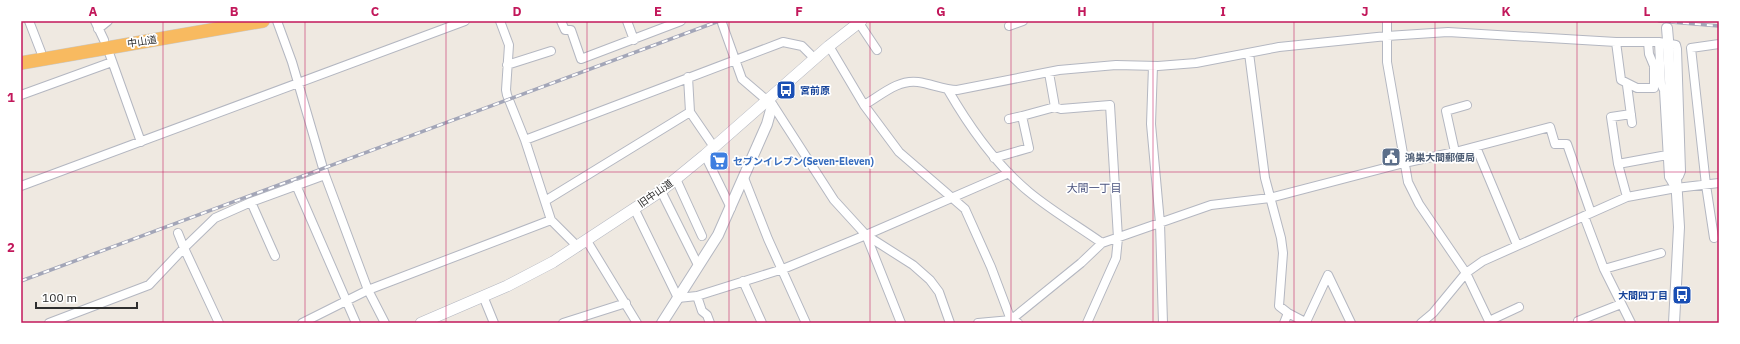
<svg xmlns="http://www.w3.org/2000/svg" width="1740" height="344" font-family="'IBM Plex Sans','Noto Sans JP',sans-serif">
  <rect width="100%" height="100%" fill="#efe9e1"/>
  <g fill="none" stroke-linecap="round" stroke-linejoin="round">
    <defs>
      <path id="minor" d="M 29,21 L 41,52
        M 95,21 L 104,40
        M 277,21 L 292,62 L 325,175 L 368,290 L 385,323
        M 500,21 L 509,45 L 506,90 L 507,95 L 525,140 L 551,220 L 578,247
        M 561,21 L 565,30 L 571,30 L 581,59 L 681,21
        M 627,21 L 634,40
        M 1387,21 L 1387,62 L 1408,182 L 1419,204 L 1466,273 L 1490,323
        M 722,23 L 742,79 L 763,97 L 769,99 L 834,200 L 866,235 L 913,265 L 930,280 L 939,292 L 950,323
        M 859,23 L 877,50
        M 1009,26 L 1023,21
        M 98,29 L 108,21
        M 1616,42 L 1621,80 L 1637,88 L 1654,88 L 1654,66 L 1649,54 L 1648,42
        M 1659,42 L 1661,84 L 1664,90 L 1669,177 L 1675,187
        M 829,46 L 864,105 L 899,152 L 965,209 L 991,267 L 1011,320
        M 107,47 L 141,142
        M 1249,53 L 1265,178 L 1281,238 L 1283,253 L 1279,306 L 1288,313 L 1307,323
        M 507,65 L 551,51
        M 1153,66 L 1151,124 L 1160,223 L 1163,323
        M 1049,73 L 1055,107 L 1061,109 L 1110,105 L 1118,238 L 1116,258 L 1087,323
        M 688,77 L 690,112 L 714,147
        M 1627,85 L 1632,123
        M 948,90 C 970,128 995,164 1029,192 C 1052,211 1078,226 1102,243
        M 21,95 L 112,62
        M 864,105 C 880,96 898,79 918,82 C 932,84 944,90 957,90 L 1059,70 L 1116,65 L 1158,66 L 1196,63 L 1279,47 L 1387,36 L 1448,32 L 1616,42 L 1659,42 L 1676,45 L 1677,49 L 1681,171 L 1679,176 L 1675,177
        M 1022,116 L 1055,107
        M 525,140 L 783,42 L 802,46 L 814,58
        M 1476,147 L 1517,245
        M 1455,152 L 1446,111 L 1467,105
        M 705,155 L 731,208
        M 994,158 L 1029,148 L 1022,116 L 1009,119
        M 1618,164 L 1667,155
        M 744,178 L 768,239 L 806,323
        M 676,179 L 702,236
        M 296,185 L 356,323
        M 21,186 L 465,21
        M 661,191 L 698,265
        M 1627,197 L 1618,164 L 1611,117 L 1631,114
        M 545,201 L 690,112
        M 251,202 L 275,256
        M 634,208 L 678,298 L 697,296 L 783,269 L 866,235 L 1009,173
        M 1584,216 L 1604,269 L 1631,323
        M 178,233 L 184,248 L 215,218 L 251,202 L 325,175
        M 866,235 L 901,323
        M 1714,238 L 1706,185 L 1691,48 L 1719,44
        M 587,241 L 637,323
        M 1604,269 L 1661,253
        M 743,281 L 762,323
        M 483,296 L 494,323
        M 697,296 L 702,311 L 707,315 L 710,323
        M 1489,321 L 1519,307
        M 1578,321 L 1621,304
        M 1306,322 L 1328,275 L 1351,323
        M 49,323 L 149,285 L 184,248 L 219,323
        M 302,323 L 368,290 L 551,220
        M 563,323 L 626,303
        M 978,323 L 1011,320 L 1018,323
        M 1007,323 L 1081,263 L 1102,243 L 1211,205 L 1270,198 L 1404,163 L 1455,152 L 1550,127 L 1555,144 L 1567,144 L 1591,213
        M 1284,323 L 1288,313
        M 1421,323 L 1433,313 L 1466,273 L 1483,261 L 1627,197 L 1676,188 L 1719,183"/>
      <path id="tertiary" d="M 1667,28 L 1668,40
        M 1668,47 L 1679,227 L 1674,323
        M 662,323 L 718,235 L 767,124 L 772,106"/>
      <path id="secondary" d="M 421,323 L 507,286 L 553,262 L 661,191 L 705,155 L 829,46 L 861,21"/>
      <path id="trunk" d="M 21,63 L 263,21"/>
    </defs>
    <use href="#minor" stroke="#b4b7c1" stroke-width="10"/>
    <use href="#tertiary" stroke="#b4b7c1" stroke-width="12"/>
    <use href="#secondary" stroke="#b4b7c1" stroke-width="12"/>
    <use href="#trunk" stroke="#c9c9c9" stroke-width="14"/>
    <use href="#minor" stroke="#fff" stroke-width="8"/>
    <use href="#tertiary" stroke="#fff" stroke-width="10"/>
    <use href="#secondary" stroke="#fff" stroke-width="11"/>
    <use href="#trunk" stroke="#f8ba60" stroke-width="13"/>
    <defs>
      <path id="rail" d="M 1659,21 L 1719,26
        M 21,281 L 719,21"/>
    </defs>
    <use href="#rail" stroke="#a3a6b8" stroke-width="3.5"/>
    <use href="#rail" stroke="#fff" stroke-width="2" stroke-dasharray="6" stroke-linecap="butt"/>
  </g>
  <path fill="none" stroke="#c2185b" stroke-width="1" stroke-opacity="0.55" d="M 163,21 L 163,323M 305,21 L 305,323M 446,21 L 446,323M 587,21 L 587,323M 729,21 L 729,323M 870,21 L 870,323M 1011,21 L 1011,323M 1153,21 L 1153,323M 1294,21 L 1294,323M 1435,21 L 1435,323M 1577,21 L 1577,323M 21,172 L 1719,172"/>
  <defs>
    <symbol id="bus-square" viewBox="-11 -11 22 22"><rect x="-9" y="-9" width="18" height="18" rx="4" fill="#1a4fb4" stroke="#fff"/><path d="M-5-6H5V4H4V6H2V4H-2V6H-4V4H-5ZM-3.5-4V0h7V-4ZM-3.5 1.2v1.5H-2V1.2ZM2 1.2v1.5H3.5V1.2Z" fill="#fff"/></symbol>
    <symbol id="civic-square" viewBox="-11 -11 22 22"><rect x="-9" y="-9" width="18" height="18" rx="4" fill="#5c6f8a" stroke="#fff"/><path d="M-.6-6.5H3V-4.5H.6V-3L4-1V1h2V6H-6V1h2V-1L-.6-3ZM-1.2 2.5V6h2.4V2.5Z" fill="#fff"/></symbol>
    <symbol id="supermarket-square" viewBox="-11 -11 22 22"><rect x="-9" y="-9" width="18" height="18" rx="4" fill="#3f7fe0" stroke="#fff"/><path d="M-6-5.5h2.5l.6 2H6L4.5 2H-2.5L-4.4-4H-6ZM-1.5 3.2a1.3 1.3 0 1 0 .1 0ZM3 3.2a1.3 1.3 0 1 0 .1 0Z" fill="#fff"/></symbol>
  </defs>
  <g fill-rule="evenodd">
    <use href="#bus-square" x="775" y="79" width="22" height="22"/>
    <use href="#civic-square" x="1380" y="146" width="22" height="22"/>
    <use href="#supermarket-square" x="708" y="150" width="22" height="22"/>
    <use href="#bus-square" x="1671" y="284" width="22" height="22"/>
  </g>
  <g text-anchor="middle" stroke-width="3.5" stroke-linejoin="round" paint-order="stroke">
    <g font-size="10" fill="#2e2e2e" stroke="#fff">
      <text transform="translate(142 41) rotate(-9)" y="4">中山道</text>
      <text transform="translate(655 193) rotate(-35)" y="4">旧中山道</text>
    </g>
    <g font-size="10" font-weight="bold" fill="#164399" stroke="#fff" text-anchor="start">
      <text x="800" y="94">宮前原</text>
      <text x="1668" y="299" text-anchor="end">大間四丁目</text>
    </g>
    <g font-size="10" font-weight="bold" fill="#4e5e75" stroke="#fff" text-anchor="start">
      <text x="1405" y="161">鴻巣大間郵便局</text>
    </g>
    <g font-size="10" font-weight="bold" fill="#366cbe" stroke="#fff" text-anchor="start">
      <text x="733" y="165">セブンイレブン(Seven-Eleven)</text>
    </g>
    <g font-size="11" fill="#4d5680" stroke="#fff">
      <text x="1094" y="192">大間一丁目</text>
    </g>
  </g>
  <rect width="1740" height="344" fill="none" stroke="#ffffff" stroke-width="44"/>
  <path d="M36 302v6h101v-6" fill="none" stroke="#2e2e2e" stroke-width="2"/>
  <text x="42" y="302" font-size="12" fill="#2e2e2e" stroke="#ffffff" stroke-width="3" paint-order="stroke">100 m</text>
  <rect x="22" y="22" width="1696" height="300" fill="none" stroke="#c2185b" stroke-width="1.5"/>
  <g font-size="13" text-anchor="middle" font-weight="bold" fill="#c2185b">
    <text x="93" y="16">A</text>
    <text x="234" y="16">B</text>
    <text x="375" y="16">C</text>
    <text x="517" y="16">D</text>
    <text x="658" y="16">E</text>
    <text x="799" y="16">F</text>
    <text x="941" y="16">G</text>
    <text x="1082" y="16">H</text>
    <text x="1223" y="16">I</text>
    <text x="1365" y="16">J</text>
    <text x="1506" y="16">K</text>
    <text x="1647" y="16">L</text>
    <text x="11" y="102">1</text>
    <text x="11" y="252">2</text>
  </g>
</svg>
